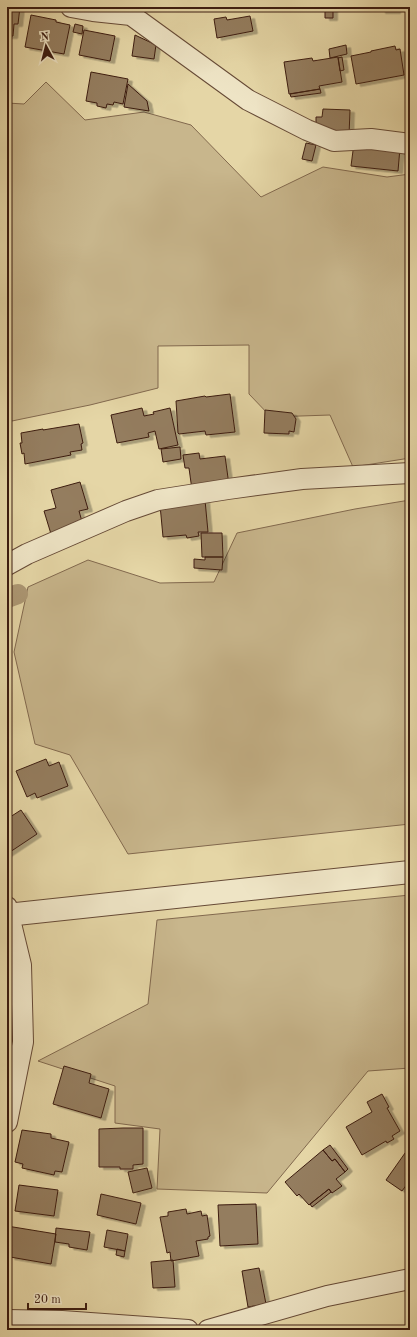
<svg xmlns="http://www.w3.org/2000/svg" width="417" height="1337" font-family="'Old Standard TT',serif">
  <defs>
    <filter id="shadow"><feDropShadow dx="4.5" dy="2.5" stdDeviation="0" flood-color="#0004"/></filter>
  </defs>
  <rect width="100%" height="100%" fill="#e5d6a6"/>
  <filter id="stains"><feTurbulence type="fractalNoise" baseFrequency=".005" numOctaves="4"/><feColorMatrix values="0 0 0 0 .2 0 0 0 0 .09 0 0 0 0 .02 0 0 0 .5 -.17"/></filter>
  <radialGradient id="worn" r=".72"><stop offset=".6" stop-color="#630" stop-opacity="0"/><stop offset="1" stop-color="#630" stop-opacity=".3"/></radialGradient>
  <path fill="#c8b68c" stroke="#82694e" d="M 46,82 L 85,120 L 144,112 L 191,125 L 261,197 L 323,167 L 387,177 L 410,174 L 410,458 L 353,467 L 330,415 L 271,417 L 249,394 L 249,345 L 158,346 L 158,388 L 90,405 L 7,422 L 7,103 L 24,104 Z
    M 410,500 L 410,824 L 128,854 L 70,755 L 35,744 L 14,652 L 28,587 L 88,560 L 160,583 L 214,582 L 237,533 L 355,509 Z
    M 410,895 L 410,1068 L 368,1071 L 267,1193 L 157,1189 L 160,1129 L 115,1123 L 115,1086 L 38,1061 L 148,1004 L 157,920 Z"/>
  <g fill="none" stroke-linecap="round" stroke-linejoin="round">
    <path stroke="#ac9773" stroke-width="20" d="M 7,598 L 18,594"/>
  </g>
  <path fill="#947d5e" stroke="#3c1c10" filter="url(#shadow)" d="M 7,7 L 20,7 L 18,24 L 14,24 L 13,36 L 7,36 Z
    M 325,7 L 333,7 L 333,18 L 325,18 Z
    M 381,7 L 396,7 L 396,11 L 381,11 Z
    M 31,15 L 56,20 L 56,22 L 70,25 L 64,54 L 25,47 Z
    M 250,16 L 253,31 L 217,38 L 214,19 L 226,17 L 227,20 Z
    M 75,24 L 83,26 L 82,34 L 73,32 Z
    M 84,30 L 115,36 L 110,61 L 79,55 Z
    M 135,35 L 156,45 L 154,59 L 132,56 Z
    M 346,45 L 347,54 L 330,58 L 329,49 Z
    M 395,46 L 396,50 L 400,49 L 404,75 L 356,84 L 351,56 L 371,52 L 371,51 Z
    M 338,57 L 342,82 L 319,86 L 320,89 L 289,94 L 284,62 L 312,58 L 313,61 Z
    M 342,57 L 344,70 L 340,71 L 338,58 Z
    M 91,72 L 128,79 L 123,104 L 114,102 L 113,105 L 107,104 L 106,108 L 97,106 L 97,103 L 86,101 Z
    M 128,84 L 147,101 L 149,111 L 124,107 Z
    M 320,89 L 321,93 L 291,97 L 290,94 Z
    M 323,109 L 350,110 L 349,136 L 316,130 L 316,117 L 322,117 Z
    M 306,143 L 316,145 L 312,161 L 302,159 Z
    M 354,143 L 400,148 L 398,171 L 351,166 Z
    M 230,394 L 235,432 L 206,435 L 205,431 L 179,434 L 178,433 L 176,401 L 205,396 L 206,397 Z
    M 142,408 L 144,416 L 154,414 L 153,412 L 170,408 L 178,445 L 159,449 L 155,431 L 148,433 L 149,437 L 117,443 L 111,415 Z
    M 265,410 L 292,413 L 296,419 L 294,432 L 289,431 L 289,434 L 264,433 Z
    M 79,424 L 83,443 L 81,444 L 82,450 L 70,452 L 71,455 L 25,464 L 24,453 L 22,454 L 20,443 L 22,443 L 21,433 L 43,429 L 43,430 Z
    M 180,447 L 181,459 L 163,462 L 161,449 Z
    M 199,453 L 200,459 L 225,456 L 229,485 L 192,490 L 189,468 L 185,468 L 183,455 Z
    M 80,482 L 88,509 L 79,511 L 83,525 L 51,534 L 44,511 L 56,508 L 51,490 Z
    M 205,500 L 208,532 L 198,532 L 199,536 L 187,538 L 186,535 L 163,537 L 160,505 Z
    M 201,533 L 222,533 L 223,557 L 202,557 Z
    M 205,557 L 223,557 L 222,570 L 194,568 L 194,559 L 205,560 Z
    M 46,759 L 49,766 L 59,762 L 68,786 L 37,798 L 35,793 L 27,797 L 16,771 Z
    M 21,810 L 37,834 L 7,854 L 7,819 Z
    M 64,1066 L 91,1074 L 89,1083 L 109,1089 L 101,1118 L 53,1104 Z
    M 382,1094 L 389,1107 L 387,1108 L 400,1131 L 392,1136 L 394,1139 L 387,1143 L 386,1141 L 362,1155 L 346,1127 L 372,1112 L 367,1102 Z
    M 123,1128 L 143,1128 L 143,1164 L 133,1165 L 133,1169 L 120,1169 L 120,1167 L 99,1167 L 99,1129 Z
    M 22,1130 L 51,1134 L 51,1138 L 69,1142 L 62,1172 L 55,1171 L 54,1175 L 22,1168 L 23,1164 L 15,1162 Z
    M 330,1145 L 348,1169 L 345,1172 L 335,1159 L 332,1161 L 323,1150 Z
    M 410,1146 L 410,1180 L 402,1191 L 386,1180 Z
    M 323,1150 L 332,1161 L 335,1159 L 345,1172 L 336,1179 L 342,1186 L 332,1193 L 329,1189 L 309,1205 L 299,1194 L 297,1196 L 285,1182 Z
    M 147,1168 L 152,1188 L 133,1193 L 128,1172 Z
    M 19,1185 L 58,1190 L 54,1216 L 15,1211 Z
    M 329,1189 L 331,1192 L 312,1207 L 310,1204 Z
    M 101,1194 L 141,1203 L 136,1224 L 97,1215 Z
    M 256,1204 L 258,1244 L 220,1246 L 218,1205 Z
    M 186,1209 L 187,1214 L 201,1211 L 202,1216 L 207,1215 L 210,1236 L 208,1237 L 208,1239 L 196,1241 L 199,1256 L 171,1261 L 170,1252 L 167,1253 L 160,1217 L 168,1216 L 168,1212 Z
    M 7,1226 L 56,1234 L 51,1264 L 10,1257 L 11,1254 L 7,1254 Z
    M 56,1228 L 90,1232 L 87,1250 L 69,1247 L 69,1244 L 55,1242 Z
    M 107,1230 L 128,1234 L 125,1251 L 104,1247 Z
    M 117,1249 L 125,1251 L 124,1257 L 116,1255 Z
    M 173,1260 L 175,1287 L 153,1288 L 151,1262 Z
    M 259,1268 L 266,1304 L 248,1307 L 242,1271 Z"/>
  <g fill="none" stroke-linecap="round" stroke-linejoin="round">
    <defs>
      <path id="minor" d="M 71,7 L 93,11 L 131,15 L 248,100 L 307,130 L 334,141 L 371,139 L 410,144
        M 7,565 L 27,554 L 126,511 L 158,500 L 228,489 L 302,479 L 410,473
        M 7,907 L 21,965 L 23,1042 L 7,1122
        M 7,1320 L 62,1321 L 188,1330
        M 208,1330 L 327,1296 L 410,1279"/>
      <path id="tertiary" d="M 7,915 L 410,872"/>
    </defs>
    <use href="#minor" stroke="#664a36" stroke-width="22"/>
    <use href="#tertiary" stroke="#664a36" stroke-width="24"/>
    <use href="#minor" stroke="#eee4c5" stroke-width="20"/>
    <use href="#tertiary" stroke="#eee4c5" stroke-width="22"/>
  </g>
  <rect width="417" height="1337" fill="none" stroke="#e5d6a6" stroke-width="24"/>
  <rect x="8" y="8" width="401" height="1321" fill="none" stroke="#3c1c10" stroke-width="2"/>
  <rect x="12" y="12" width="393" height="1313" fill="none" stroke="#3c1c10"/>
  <g transform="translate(46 46) rotate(353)" stroke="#eee4c5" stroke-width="3" paint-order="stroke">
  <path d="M0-3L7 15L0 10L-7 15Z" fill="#3c1c10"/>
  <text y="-6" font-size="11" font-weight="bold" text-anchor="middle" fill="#3c1c10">N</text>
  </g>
  <path d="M28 1303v6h58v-6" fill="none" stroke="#3c1c10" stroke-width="2"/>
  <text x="34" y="1303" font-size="12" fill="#3c1c10" stroke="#eee4c5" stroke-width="3" paint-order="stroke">20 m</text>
  <rect width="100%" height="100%" filter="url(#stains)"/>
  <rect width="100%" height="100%" fill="url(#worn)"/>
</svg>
